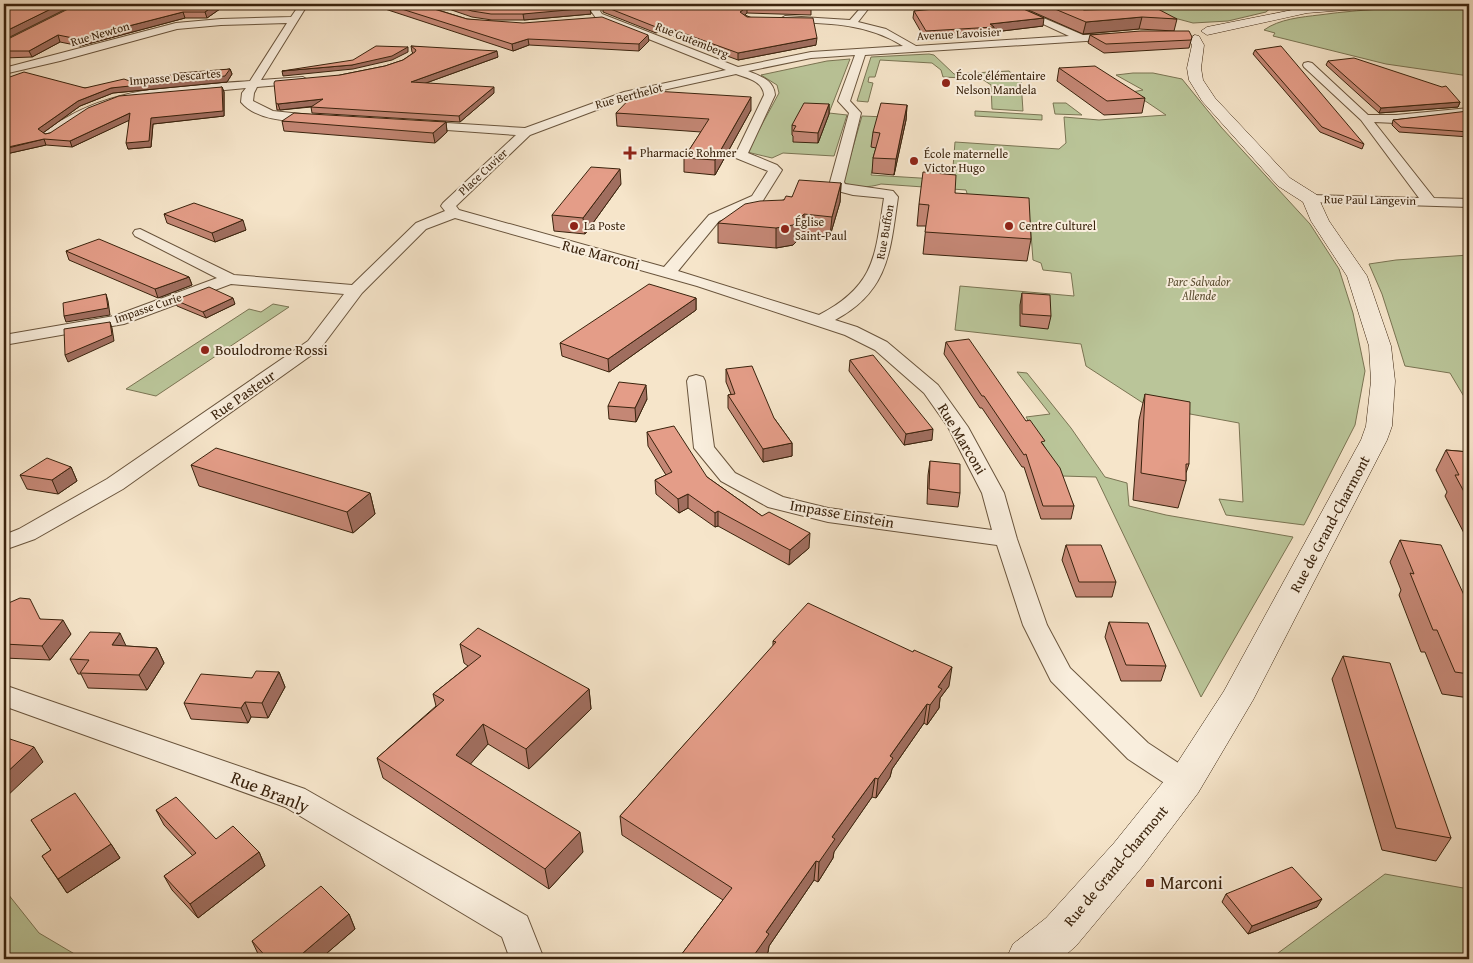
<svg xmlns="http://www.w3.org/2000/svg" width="1473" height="963" font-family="'Gentium Book Plus',serif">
  <rect width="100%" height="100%" fill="#f6e5ca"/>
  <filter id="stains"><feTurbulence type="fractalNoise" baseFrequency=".004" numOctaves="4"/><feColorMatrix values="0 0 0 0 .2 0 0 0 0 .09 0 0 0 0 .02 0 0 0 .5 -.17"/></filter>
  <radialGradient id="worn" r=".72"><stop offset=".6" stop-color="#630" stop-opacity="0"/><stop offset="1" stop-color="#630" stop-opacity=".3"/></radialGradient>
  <path fill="#bac599" stroke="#7a7453" d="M 1092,4 L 1294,4 L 1273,6 L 1266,12 L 1228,21 L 1193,23 L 1167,16 L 1121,15 Z
    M 1469,7 L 1469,76 L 1386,64 L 1273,36 L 1275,33 L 1264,30 C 1279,19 1302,17 1319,15 C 1369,8 1419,7 1469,7 Z
    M 929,54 L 934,55 L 954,74 L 1009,71 L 1021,81 L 1023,111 L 992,109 L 991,85 L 982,79 L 943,77 L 941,70 L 932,63 L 880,60 L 875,77 L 869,77 L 868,82 L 873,83 L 868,102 L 857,101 L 871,57 Z
    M 850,59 L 829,113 L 847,115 L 834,156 L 783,153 L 772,158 L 747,152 L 779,93 L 777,85 L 761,75 L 827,61 Z
    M 1133,73 L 1153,73 L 1182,79 L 1221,127 L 1310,224 L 1339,269 L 1353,313 L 1365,371 L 1355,425 L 1304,525 L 1226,515 L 1219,499 L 1243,502 L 1239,423 L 1163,409 L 1143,403 L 1086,366 L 1081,344 L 955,330 L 960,286 L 1074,296 L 1071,273 L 1043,270 L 1041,263 L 1033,260 L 1030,220 L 968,197 L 966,190 L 881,184 C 868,188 855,188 843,182 L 862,116 L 886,117 L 872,147 L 878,148 L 871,175 L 952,180 L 955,142 L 1059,149 L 1066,143 L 1064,117 L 1099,120 L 1166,115 L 1132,92 L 1143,90 L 1116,75 Z
    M 1053,103 L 1066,103 L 1082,115 L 1055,114 Z
    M 975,111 L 1042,115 L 1042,120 L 975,116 Z
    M 1469,255 L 1469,405 L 1450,373 L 1405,366 L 1382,294 L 1369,264 L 1396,260 Z
    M 273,304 L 289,307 L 156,396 L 126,389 L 249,309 L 261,312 Z
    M 1017,372 L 1027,373 L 1071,428 L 1105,477 L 1127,483 L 1129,506 L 1166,515 L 1293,537 L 1201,697 L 1096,477 L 1062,476 L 1026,417 L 1050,414 Z
    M 1385,874 L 1469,889 L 1469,959 L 1270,959 Z
    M 4,889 L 39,933 L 83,959 L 4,959 Z"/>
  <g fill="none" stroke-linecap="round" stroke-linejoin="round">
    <defs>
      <path id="street" d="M 300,4 L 308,4 L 261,80 L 303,77 L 308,80 L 303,83 L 257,87 L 254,93 L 253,101 L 273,111 L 320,116 L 322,118 L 320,120 L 316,122 C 292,121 258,122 241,102 L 242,93 L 246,88 L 130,99 L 97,110 L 52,137 L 48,138 L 42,134 C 47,127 57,123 64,119 C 121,85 186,86 250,81 L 287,23 L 221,25 L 177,29 L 60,61 L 4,74 L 4,68 L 176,23 L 221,19 L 291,17 Z
        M 596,4 L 605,4 L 600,11 L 602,14 L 738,67 L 811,52 L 903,46 C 867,23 826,23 785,22 L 780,19 L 785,16 L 850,20 L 864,4 L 872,4 L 858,22 L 886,29 L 916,46 L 1069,36 L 1000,4 L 1011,4 L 1083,35 L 1120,34 L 1120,38 L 1117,39 L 865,55 L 850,101 L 861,113 L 844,182 L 845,184 L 893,191 L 898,197 C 890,252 889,291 835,320 L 857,327 L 887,342 L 938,385 L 968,427 L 1004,493 L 1017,539 L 1047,625 L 1070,668 L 1148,743 L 1195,774 L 1200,782 L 1195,790 L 1185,794 L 1175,790 L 1128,759 L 1051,681 L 1023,625 L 997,545 L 828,522 L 768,507 L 721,481 L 694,448 L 687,381 L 689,377 L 696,375 L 703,377 L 705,381 L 714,447 L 735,473 L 783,497 L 828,508 L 992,530 L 982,493 L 948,427 L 924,393 L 875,350 L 845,335 L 697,286 L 455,218 L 426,229 L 362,293 L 320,349 L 123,489 L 35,539 L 4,550 L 4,535 L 19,529 L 107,479 L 308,341 L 344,294 L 231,284 L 124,324 L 4,345 L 4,335 L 114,316 L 217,278 L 135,236 L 133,233 L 135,230 L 140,229 L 234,275 L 352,285 L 416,223 L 445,211 L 441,206 L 443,203 L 516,135 L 419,128 L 413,124 L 415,121 L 525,128 L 624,92 L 726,70 L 596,18 L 591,11 ZM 855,55 L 838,101 L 849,113 L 830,182 L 834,190 L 853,195 L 884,198 C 875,256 876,285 819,315 L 678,271 L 719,221 L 762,202 L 782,170 L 777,165 L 748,153 L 775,95 C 774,80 760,76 748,71 L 811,58 ZM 736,74 C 747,78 763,81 764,95 L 735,155 L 736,158 L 768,171 L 752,196 L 709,215 L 664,267 L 459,210 L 456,206 L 530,135 L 631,97 Z
        M 1308,62 L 1312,63 L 1368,115 L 1396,115 L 1469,108 L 1469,114 L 1396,123 L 1374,122 L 1434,198 L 1469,199 L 1469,207 L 1306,202 L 1304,199 L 1306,196 L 1311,195 L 1419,198 L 1361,120 L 1304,67 L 1303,65 L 1304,63 Z
        M 4,685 L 305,789 L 527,916 L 544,959 L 510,959 L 502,937 L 285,807 L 4,706 Z"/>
      <path id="secondary" d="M 1343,4 L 1390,4 L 1384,7 L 1307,13 L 1207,35 L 1201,31 L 1207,27 L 1307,7 Z
        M 1195,35 L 1199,36 L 1204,45 L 1201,68 L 1203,80 L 1215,98 L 1290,178 L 1317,195 L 1329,221 L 1367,276 L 1391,346 L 1395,381 L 1392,426 L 1387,440 L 1253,700 L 1198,793 L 1142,867 L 1076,946 L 1061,959 L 1006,959 L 1013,944 L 1046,918 L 1114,843 L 1172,771 L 1224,691 L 1361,440 L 1366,426 L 1371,381 L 1369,346 L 1347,276 L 1311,221 L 1303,202 L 1278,186 L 1202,101 L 1189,80 L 1187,68 L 1192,45 L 1189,39 Z"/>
    </defs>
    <use href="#street" stroke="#69543c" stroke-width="2"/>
    <use href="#secondary" stroke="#3a230d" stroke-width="1"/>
    <use href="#street" fill="#f9eedd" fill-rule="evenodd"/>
    <use href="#secondary" fill="#f9eedd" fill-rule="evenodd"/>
  </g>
  <path fill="#c48775" stroke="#3a230d" d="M 227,4 L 207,18 L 185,18 L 80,46 L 60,42 L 32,57 L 4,58 L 4,41 Z
    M 323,4 L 594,4 L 590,9 L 591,14 L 524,20 L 492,20 L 472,17 L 443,7 L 435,8 L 435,9 L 467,19 L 649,41 L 639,51 L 529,45 L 513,51 L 382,8 L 323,6 Z
    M 604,4 L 811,9 L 811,15 L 747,13 L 745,15 L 816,45 L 738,60 L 659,31 L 656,33 L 603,12 L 603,6 Z
    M 1024,4 L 1069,4 L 1084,10 L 1177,19 L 1174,31 L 1139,29 L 1083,34 L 1024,8 Z
    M 914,11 L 1043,26 L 994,32 L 993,35 L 925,39 L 913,18 Z
    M 1090,35 L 1192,37 L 1189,48 L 1104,53 L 1088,43 Z
    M 411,46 L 498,57 L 426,83 L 494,93 L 460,122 L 312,113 L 311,107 L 280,110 L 277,110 L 276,103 L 340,75 L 385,66 L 403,60 L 413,53 L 412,52 Z
    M 1255,50 L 1364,144 L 1362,149 L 1320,132 L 1253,54 Z
    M 1328,61 L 1460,102 L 1458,107 L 1379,113 L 1326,65 Z
    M 1059,68 L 1145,98 L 1142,113 L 1104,115 L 1057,81 Z
    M 230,69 L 232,74 L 227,82 L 113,93 L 80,106 L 43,133 L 45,134 L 50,133 L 222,87 L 224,92 L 224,116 L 153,124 L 151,147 L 128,149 L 129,120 L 72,147 L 46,145 L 6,154 L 4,152 L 4,79 L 85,88 L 135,83 Z
    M 829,104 L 829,114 L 818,143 L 793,142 L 793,136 L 792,135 L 792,125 Z
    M 907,105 L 906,120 L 894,175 L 872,173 L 873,158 L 876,148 L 871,147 L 873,132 Z
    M 751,110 L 715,175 L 684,172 L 684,158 L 701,132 L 617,126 L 616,113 Z
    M 1469,112 L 1469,137 L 1399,132 L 1392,125 L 1393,120 Z
    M 282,121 L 446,122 L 447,132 L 435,143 L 284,131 Z
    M 841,183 L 840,202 L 830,236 L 804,234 L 793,245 L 776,248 L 718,243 L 718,223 L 792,197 Z
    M 621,184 L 585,234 L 554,231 L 552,215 Z
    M 955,193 L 1031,239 L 1027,261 L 923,254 L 926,226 L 917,226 L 919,204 Z
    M 164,214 L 246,230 L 215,242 L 167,223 Z
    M 66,251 L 189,277 L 192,285 L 158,298 L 69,260 Z
    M 1022,293 L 1051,316 L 1048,329 L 1020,326 L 1020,305 Z
    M 696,298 L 696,310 L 609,372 L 562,356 L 560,343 Z
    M 175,300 L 235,304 L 206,318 L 177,306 Z
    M 946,342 L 1026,421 L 1044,446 L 1074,506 L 1071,519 L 1041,519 L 1024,467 L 1022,467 L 982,408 L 980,408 L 944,354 Z
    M 850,360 L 932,440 L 904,445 L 849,371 Z
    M 726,369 L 774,418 L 792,443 L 792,456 L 763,462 L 728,408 L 728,395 L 731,394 L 726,382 Z
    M 1145,394 L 1189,464 L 1186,473 L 1186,481 L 1178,508 L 1133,500 L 1139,420 Z
    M 647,399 L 636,422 L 609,419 L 608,406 Z
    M 647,432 L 707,477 L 762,516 L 809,548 L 789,565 L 718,526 L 715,527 L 688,508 L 679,513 L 656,494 L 655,480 L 666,475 L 648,446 Z
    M 1446,450 L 1469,452 L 1469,541 L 1468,541 L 1445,496 L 1447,492 L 1436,470 Z
    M 930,461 L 960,493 L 958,507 L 927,504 L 928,475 Z
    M 191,465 L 370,493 L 375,514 L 353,533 L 199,486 Z
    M 71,467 L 77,481 L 58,494 L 27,489 L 20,475 Z
    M 1400,540 L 1469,606 L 1469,698 L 1442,694 L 1425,652 L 1421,652 L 1399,595 L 1401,590 L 1390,562 Z
    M 1066,545 L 1116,582 L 1112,597 L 1076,597 L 1062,560 Z
    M 4,605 L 40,619 L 71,634 L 50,660 L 4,658 Z
    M 1109,622 L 1166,666 L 1161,681 L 1121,681 L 1105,637 Z
    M 773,641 L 949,686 L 940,698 L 939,708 L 927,725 L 924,723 L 892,769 L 890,777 L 876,798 L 872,797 L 834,851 L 833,858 L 818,882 L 814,880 L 769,946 L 768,952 L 764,959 L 678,959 L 723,900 L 622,835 L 620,816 L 773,646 Z
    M 460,644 L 589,689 L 591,709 L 529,769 L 488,744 L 470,764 L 583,852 L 549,889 L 383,778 L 377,758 L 436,706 L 433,694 L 468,666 L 464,663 Z
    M 126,646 L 157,648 L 164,663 L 147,690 L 88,688 L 81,674 L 78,674 L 70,659 Z
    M 1343,656 L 1451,838 L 1436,861 L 1382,850 L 1332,679 Z
    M 279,672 L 285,687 L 268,718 L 251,717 L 248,723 L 191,719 L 184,703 L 252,678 Z
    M 156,810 L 216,839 L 259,852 L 265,866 L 198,918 L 172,890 L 164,876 L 193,856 L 164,825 Z
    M 31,820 L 111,844 L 120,858 L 67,893 L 42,856 L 51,850 Z
    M 1226,894 L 1317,907 L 1248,934 L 1222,902 Z
    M 349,914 L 355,929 L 320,959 L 262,959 L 259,956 L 252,941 Z"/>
  <path fill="#a06e5f" stroke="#3a230d" d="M 61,4 L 76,4 L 4,40 L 4,32 Z
    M 216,4 L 227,4 L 207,18 L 205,12 Z
    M 434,4 L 442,4 L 443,7 L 435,8 Z
    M 589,4 L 594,4 L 590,9 L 591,14 L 524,20 L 523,14 Z
    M 747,7 L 747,13 L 740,19 L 740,12 Z
    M 183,12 L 185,18 L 80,46 L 78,39 Z
    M 1142,17 L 1139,29 L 1083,34 L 1086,22 Z
    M 1044,18 L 1043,26 L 994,32 L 994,27 L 990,24 Z
    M 658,24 L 659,31 L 656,33 L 656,27 Z
    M 58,35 L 60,42 L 32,57 L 29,51 Z
    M 648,35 L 649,41 L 639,51 L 639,44 Z
    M 817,38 L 816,45 L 738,60 L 738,53 Z
    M 528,39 L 529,45 L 513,51 L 512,44 Z
    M 408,47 L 408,52 L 392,60 L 353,69 L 283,76 L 282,71 L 352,65 Z
    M 497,51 L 498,57 L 412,88 L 411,82 Z
    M 230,69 L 232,74 L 227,82 L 113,93 L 80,106 L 40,135 L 38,129 L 78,101 L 111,88 Z
    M 222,87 L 224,92 L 224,116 L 153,124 L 151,147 L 128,149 L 126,143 L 151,118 Z
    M 494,87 L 494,93 L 460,122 L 459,116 Z
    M 751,97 L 751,110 L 715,175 L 715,160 Z
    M 323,99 L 324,105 L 280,110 L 278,104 Z
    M 1460,102 L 1458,107 L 1379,113 L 1381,108 Z
    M 829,104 L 829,114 L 818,143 L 818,133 Z
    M 907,105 L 906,120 L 894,175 L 896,159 Z
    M 130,113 L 132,119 L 72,147 L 70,141 Z
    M 446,122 L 447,132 L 435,143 L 433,133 Z
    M 44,139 L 46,145 L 6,154 L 4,149 Z
    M 620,169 L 621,184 L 585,234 L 583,218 Z
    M 841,183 L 840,202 L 830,236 L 832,217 Z
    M 804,214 L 804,234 L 793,245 L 776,248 L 776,228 Z
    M 243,220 L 246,230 L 215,242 L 212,233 Z
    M 189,277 L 192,285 L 158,298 L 155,289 Z
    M 106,294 L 108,301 L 110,315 L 66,322 L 64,316 Z
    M 233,298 L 235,304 L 206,318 L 203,312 Z
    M 696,298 L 696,310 L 609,372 L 608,359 Z
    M 110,322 L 112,328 L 114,341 L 68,362 L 65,355 Z
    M 646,385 L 647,399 L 636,422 L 635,408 Z
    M 933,429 L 932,440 L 904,445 L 906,434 Z
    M 792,443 L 792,456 L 763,462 L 763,449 Z
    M 71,467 L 77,481 L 58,494 L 52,480 Z
    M 370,493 L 375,514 L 353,533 L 347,512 Z
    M 688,494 L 688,508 L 679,513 L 678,499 Z
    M 718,511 L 718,526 L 715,527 L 715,513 Z
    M 810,533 L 809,548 L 789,565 L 790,550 Z
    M 63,620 L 71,634 L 50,660 L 42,646 Z
    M 120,633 L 127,648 L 112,645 Z
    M 157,648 L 164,663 L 147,690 L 139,675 Z
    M 952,667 L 949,686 L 940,698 L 939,708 L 927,725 L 930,705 L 938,687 Z
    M 279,672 L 285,687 L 268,718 L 262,703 Z
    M 589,689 L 591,709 L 529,769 L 526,749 Z
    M 245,702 L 251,717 L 248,723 L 241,708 Z
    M 927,704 L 924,723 L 892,769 L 890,777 L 876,798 L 878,779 L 890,756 Z
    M 483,724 L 488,744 L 461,775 L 456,755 Z
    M 34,747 L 43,762 L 4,799 L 4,775 Z
    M 875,778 L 872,797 L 834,852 L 833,858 L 818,882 L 819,862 L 832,837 Z
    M 580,832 L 583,852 L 549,889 L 545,869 Z
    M 111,844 L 120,858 L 67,893 L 58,879 Z
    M 259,852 L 265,866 L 198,918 L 190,904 Z
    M 816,861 L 814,880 L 769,946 L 768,952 L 764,959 L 752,959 L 766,932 Z
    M 1322,899 L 1317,907 L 1248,934 L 1252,926 Z
    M 349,914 L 355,929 L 320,959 L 296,959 Z"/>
  <path fill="#e49d88" stroke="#3a230d" d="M 4,4 L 61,4 L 4,32 Z
    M 78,4 L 216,4 L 205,12 L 183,12 L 78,39 L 58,35 L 29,51 L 4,51 L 4,41 Z
    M 386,4 L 434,4 L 434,9 L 467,19 L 523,23 L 602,17 L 648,35 L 639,44 L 528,39 L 512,44 Z
    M 450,4 L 589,4 L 590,8 L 523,14 L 491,14 L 472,11 Z
    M 604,4 L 810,4 L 811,9 L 747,7 L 740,12 L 747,17 L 813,18 L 817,38 L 738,53 L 658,24 L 656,27 L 603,6 Z
    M 985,4 L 1012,4 L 1044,18 L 990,24 L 994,27 L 926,31 L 914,11 Z
    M 1043,4 L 1069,4 L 1084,10 L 1156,8 L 1177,19 L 1142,17 L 1086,22 Z
    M 1141,31 L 1189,31 L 1192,37 L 1191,40 L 1106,44 L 1090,35 Z
    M 376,46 L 408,47 L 392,56 L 352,65 L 282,71 L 353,60 Z
    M 411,46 L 497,51 L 411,82 L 494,87 L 459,116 L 311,107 L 323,99 L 278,104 L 276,103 L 274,83 L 275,81 L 340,75 L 385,66 L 403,60 L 415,52 L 416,50 Z
    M 1281,46 L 1364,144 L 1322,127 L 1255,50 Z
    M 1354,58 L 1442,87 L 1446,86 L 1460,102 L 1381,108 L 1328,61 Z
    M 1095,66 L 1145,98 L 1107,101 L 1059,68 Z
    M 230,69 L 225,76 L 111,88 L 78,101 L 38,129 L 45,134 L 50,133 L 88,108 L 119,96 L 222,87 L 223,111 L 151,118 L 149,141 L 126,143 L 130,113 L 70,141 L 44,139 L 4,148 L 4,79 L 24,72 L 85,88 L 124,79 L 135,83 L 180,73 Z
    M 638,90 L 751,97 L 715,160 L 684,158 L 709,119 L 616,113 Z
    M 804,103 L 829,104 L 818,133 L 793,131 L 796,126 L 792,125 Z
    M 881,103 L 907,105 L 896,159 L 873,158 L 880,133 L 873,132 Z
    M 1468,111 L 1469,112 L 1469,132 L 1401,127 L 1393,120 Z
    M 294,113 L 446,122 L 433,133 L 282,121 Z
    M 591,167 L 620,169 L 583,218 L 552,215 Z
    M 923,172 L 956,175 L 955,193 L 1029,198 L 1031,239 L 925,232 L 929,205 L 919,204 Z
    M 799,180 L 841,183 L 832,217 L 804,214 L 793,225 L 776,228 L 718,223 L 745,204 L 760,201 L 784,200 L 786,196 L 792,197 Z
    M 194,203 L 243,220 L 212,233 L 164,214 Z
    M 99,239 L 189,277 L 155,289 L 66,251 Z
    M 649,284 L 696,298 L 608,359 L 560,343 Z
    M 209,287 L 233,298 L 203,312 L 175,300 Z
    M 1022,293 L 1050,295 L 1051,316 L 1022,314 Z
    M 106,294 L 108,308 L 64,316 L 63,303 Z
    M 110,322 L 112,335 L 65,355 L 64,329 Z
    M 969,339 L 1026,421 L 1030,420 L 1045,441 L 1041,442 L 1060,468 L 1074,506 L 1043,506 L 1026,454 L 1024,455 L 984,396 L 982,396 L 946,342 Z
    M 873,355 L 933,429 L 906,434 L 850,360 Z
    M 752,366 L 774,418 L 792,443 L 763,449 L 728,395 L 735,394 L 726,369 Z
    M 619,382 L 646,385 L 635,408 L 608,406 Z
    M 1145,394 L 1190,402 L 1189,464 L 1186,464 L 1186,481 L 1141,473 Z
    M 674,426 L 707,477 L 762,516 L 769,512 L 810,533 L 790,550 L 718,511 L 715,513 L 688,494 L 678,499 L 655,480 L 672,472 L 647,432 Z
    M 216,448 L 370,493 L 347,512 L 191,465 Z
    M 1446,450 L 1469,452 L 1469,501 L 1455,475 L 1459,475 Z
    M 47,458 L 71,467 L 52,480 L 20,475 Z
    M 930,461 L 960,464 L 960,493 L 929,489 Z
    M 1400,540 L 1441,545 L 1469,606 L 1469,674 L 1455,672 L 1437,630 L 1433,630 L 1410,573 L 1414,574 Z
    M 1066,545 L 1101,545 L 1116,582 L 1079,582 Z
    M 20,598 L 30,599 L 40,619 L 63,620 L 42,646 L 4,644 L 4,605 Z
    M 808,603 L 913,652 L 914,650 L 952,667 L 938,687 L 942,689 L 930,705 L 927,704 L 890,756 L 893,758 L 878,779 L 875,778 L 832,837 L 835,839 L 819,862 L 816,861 L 766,932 L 769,934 L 752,958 L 748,956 L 746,959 L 678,959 L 732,888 L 620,816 L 776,642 L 773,641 Z
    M 1109,622 L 1148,623 L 1166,666 L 1126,665 Z
    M 478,628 L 589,689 L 526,749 L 483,724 L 456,755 L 580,832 L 545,869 L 377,758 L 444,700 L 433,694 L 481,656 L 460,644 Z
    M 90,632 L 120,633 L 112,645 L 157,648 L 139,675 L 80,673 L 89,660 L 70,659 Z
    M 1343,656 L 1390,663 L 1451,838 L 1396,828 Z
    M 256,671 L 279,672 L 262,703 L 245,702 L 241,708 L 184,703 L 201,674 L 252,678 Z
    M 4,737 L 34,747 L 4,775 Z
    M 75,793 L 111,844 L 58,879 L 42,856 L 51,850 L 31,820 Z
    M 176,797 L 216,839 L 233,826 L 259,852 L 190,904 L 164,876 L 196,853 L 156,810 Z
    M 1292,867 L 1322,899 L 1252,926 L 1226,894 Z
    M 321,886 L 349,914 L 296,959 L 268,959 L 252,941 Z"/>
  <g fill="#8f2418" stroke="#f9eedd" stroke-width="2">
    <circle cx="946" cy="83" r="5"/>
    <path d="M627.5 145.5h5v5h5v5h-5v5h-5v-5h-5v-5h5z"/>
    <circle cx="914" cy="161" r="5"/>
    <circle cx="574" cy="226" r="5"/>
    <circle cx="1009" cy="226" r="5"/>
    <circle cx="785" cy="229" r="5"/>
    <circle cx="205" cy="350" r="5"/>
    <rect x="1145" y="878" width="10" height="10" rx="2.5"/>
  </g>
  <g text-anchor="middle" stroke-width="4" stroke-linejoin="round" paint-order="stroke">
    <g font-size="12" fill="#3a230d" stroke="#f9eedd">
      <text transform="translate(100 34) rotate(-16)" y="4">Rue Newton</text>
      <text transform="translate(959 34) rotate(-3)" y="4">Avenue Lavoisier</text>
      <text transform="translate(692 40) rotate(22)" y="4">Rue Gutemberg</text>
      <text transform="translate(175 77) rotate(-5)" y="4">Impasse Descartes</text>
      <text transform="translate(629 96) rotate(-15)" y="4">Rue Berthelot</text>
      <text transform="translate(483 172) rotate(-43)" y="4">Place Cuvier</text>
      <text transform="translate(1370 200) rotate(1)" y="4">Rue Paul Langevin</text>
      <text transform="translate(885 232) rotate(-80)" y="4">Rue Buffon</text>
      <text transform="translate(148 308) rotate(-19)" y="4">Impasse Curie</text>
    </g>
    <g font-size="12" fill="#3a230d" stroke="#f9eedd" text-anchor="start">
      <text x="956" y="80">École élémentaire<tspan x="956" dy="14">Nelson Mandela</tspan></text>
      <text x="640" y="157">Pharmacie Rohmer</text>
      <text x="924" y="158">École maternelle<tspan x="924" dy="14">Victor Hugo</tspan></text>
      <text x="795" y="226">Église<tspan x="795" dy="14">Saint-Paul</tspan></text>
      <text x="584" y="230">La Poste</text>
      <text x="1019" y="230">Centre Culturel</text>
    </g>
    <g font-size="12" font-style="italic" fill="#5a4c30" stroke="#f9eedd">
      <text x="1199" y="286">Parc Salvador<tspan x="1199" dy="14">Allende</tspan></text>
    </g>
    <g font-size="15" fill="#3a230d" stroke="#f9eedd">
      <text transform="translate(601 255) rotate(15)" y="5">Rue Marconi</text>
      <text transform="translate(243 395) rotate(-35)" y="5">Rue Pasteur</text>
      <text transform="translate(962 439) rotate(59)" y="5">Rue Marconi</text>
      <text transform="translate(842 514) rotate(10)" y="5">Impasse Einstein</text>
      <text transform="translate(1330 524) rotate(-62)" y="5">Rue de Grand-Charmont</text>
      <text transform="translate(1116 866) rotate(-50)" y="5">Rue de Grand-Charmont</text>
    </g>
    <g font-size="15" fill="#3a230d" stroke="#f9eedd" text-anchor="start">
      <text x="215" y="355">Boulodrome Rossi</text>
    </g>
    <g font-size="18" fill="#3a230d" stroke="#f9eedd">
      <text transform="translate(270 792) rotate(22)" y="6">Rue Branly</text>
    </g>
    <g font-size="18" fill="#3a230d" stroke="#f9eedd" text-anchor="start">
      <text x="1160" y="889">Marconi</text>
    </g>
  </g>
  <rect width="1473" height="963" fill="none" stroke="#f6e5ca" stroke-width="20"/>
  <rect x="5" y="5" width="1463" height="953" fill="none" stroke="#3a230d" stroke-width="2.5"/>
  <rect x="10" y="10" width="1453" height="943" fill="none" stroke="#3a230d"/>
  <rect width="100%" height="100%" filter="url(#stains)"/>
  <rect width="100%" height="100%" fill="url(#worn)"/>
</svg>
